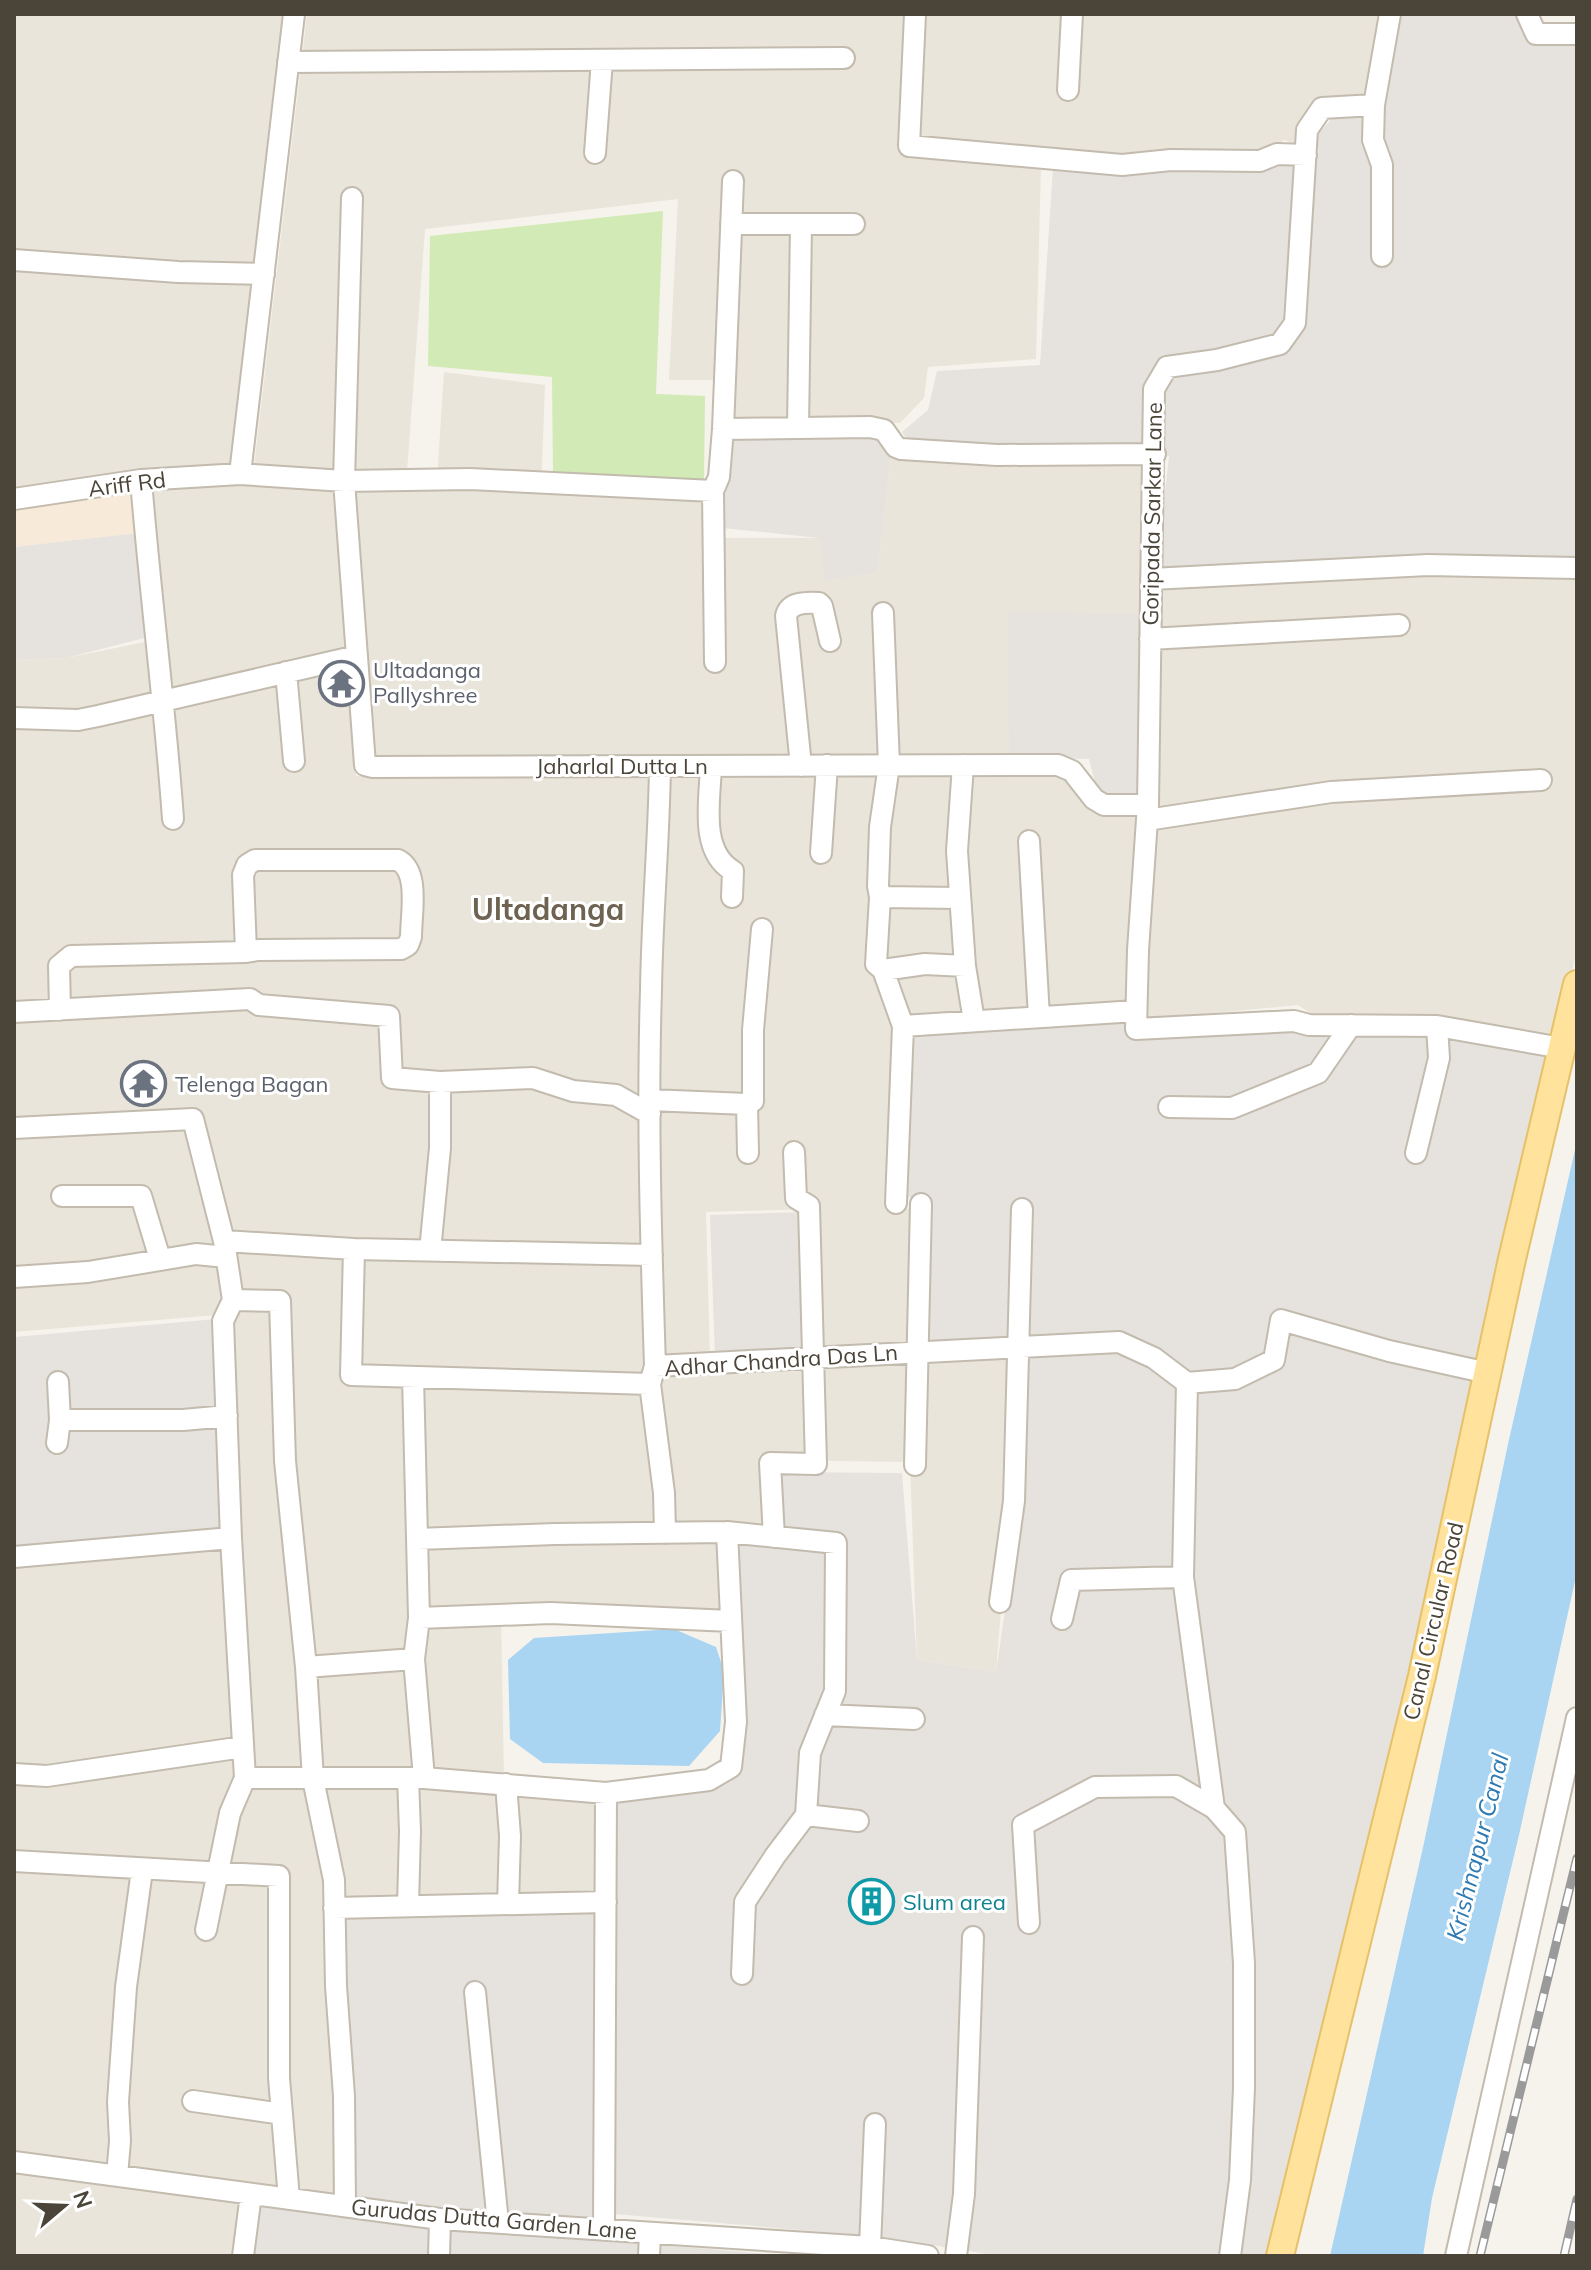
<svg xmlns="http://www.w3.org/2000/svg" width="1591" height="2270" font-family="Mulish,sans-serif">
  <rect width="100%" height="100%" fill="#f6f3ec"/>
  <path fill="#eae5da" d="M 14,14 L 286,14 L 235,468 L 14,493 Z
    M 307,14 L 913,14 L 903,140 L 1041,165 L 1036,359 L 928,367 L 924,398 L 900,423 L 729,418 L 735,380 L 669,380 L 678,199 L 425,229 L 407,472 L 254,466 Z
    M 927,14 L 1383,14 L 1368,98 L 1333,100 L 1298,145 L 1284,140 L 1261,153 L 1117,156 L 917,137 Z
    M 444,372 L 545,385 L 541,492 L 704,498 L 705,538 L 819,538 L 824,579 L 877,573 L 891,457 L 1142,459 L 1145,615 L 1009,757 L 368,763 L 353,486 L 437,479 Z
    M 242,482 L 341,486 L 352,652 L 80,714 L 14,713 L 14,660 L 66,658 L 150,641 L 147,485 Z
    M 1404,575 L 1577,576 L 1577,949 L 1557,1039 L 1316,1017 L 1298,1005 L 1141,1020 L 1159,590 Z
    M 349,663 L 356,776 L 654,774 L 649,1348 L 644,1373 L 355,1370 L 359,1245 L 228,1237 L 196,1113 L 14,1117 L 14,727 Z
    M 1080,768 L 1091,802 L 1142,806 L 1132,1005 L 892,1208 L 917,1209 L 914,1346 L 814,1352 L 814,1209 L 706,1212 L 710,1359 L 661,1360 L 655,994 L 666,771 Z
    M 192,1125 L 220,1244 L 226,1312 L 218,1315 L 14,1332 L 14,1133 Z
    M 231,1245 L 348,1252 L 346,1379 L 652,1390 L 664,1370 L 1014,1350 L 1010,1499 L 996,1672 L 917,1660 L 910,1462 L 766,1460 L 766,1531 L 727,1617 L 501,1610 L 504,1781 L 248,1771 L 230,1324 L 237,1320 Z
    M 225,1542 L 240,1776 L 214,1867 L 14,1859 L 14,1563 Z
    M 250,1780 L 602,1795 L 603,1896 L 341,2201 L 294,2196 L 283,2076 L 283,1872 L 224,1868 Z
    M 14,1869 L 274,1879 L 286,2194 L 14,2157 Z
    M 14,2170 L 241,2203 L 232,2256 L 14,2256 Z"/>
  <path fill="#f7ead8" d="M 133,488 L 139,533 L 14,547 L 14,506 Z"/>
  <path fill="#e6e2dd" d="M 1398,14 L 1517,14 L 1522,33 L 1534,46 L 1577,44 L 1577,561 L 1157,568 L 1169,456 L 909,443 L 902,432 L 928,410 L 937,371 L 1040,365 L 1053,168 L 1172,167 L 1262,172 L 1281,156 L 1298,162 L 1318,156 L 1318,134 L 1336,114 L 1368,113 L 1386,102 Z
    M 731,432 L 879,432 L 891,457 L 877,573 L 824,580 L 819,538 L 722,528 L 720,489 Z
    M 139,533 L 148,637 L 66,658 L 14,660 L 14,547 Z
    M 1008,611 L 1145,615 L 1143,794 L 1098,794 L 1089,759 L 1009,757 Z
    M 1131,1017 L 1130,1031 L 1291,1018 L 1445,1032 L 1554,1051 L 1483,1366 L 1277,1314 L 1270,1357 L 1237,1374 L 1188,1377 L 1157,1349 L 923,1344 L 925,1197 L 905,1197 L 908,1032 Z
    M 804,1212 L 807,1351 L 715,1358 L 710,1215 Z
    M 216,1319 L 225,1531 L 14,1551 L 14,1337 Z
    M 1290,1330 L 1476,1378 L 1378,1821 L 1272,2256 L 999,2256 L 883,2237 L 614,2214 L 613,1802 L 739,1769 L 735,1540 L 778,1544 L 780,1472 L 902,1473 L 917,1660 L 996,1672 L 1021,1502 L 1025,1355 L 1116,1350 L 1154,1368 L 1181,1386 L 1278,1367 Z
    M 601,1908 L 601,2222 L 448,2216 L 351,2201 L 338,1914 Z
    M 257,2203 L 449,2227 L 789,2256 L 252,2256 Z"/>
  <path fill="#d2eab5" d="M 663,211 L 656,394 L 705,396 L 704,482 L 553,477 L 552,377 L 428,366 L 430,236 Z"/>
  <path fill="#a9d4f2" d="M 1577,1141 L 1577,1572 L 1519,1835 L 1432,2198 L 1423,2256 L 1330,2256 L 1424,1843 L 1508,1444 Z
    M 674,1629 L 716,1647 L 724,1671 L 720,1731 L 689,1766 L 543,1763 L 510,1739 L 508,1660 L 534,1638 Z"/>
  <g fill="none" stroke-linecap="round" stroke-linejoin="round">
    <defs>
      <path id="minor" d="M 915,14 L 909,146 L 1122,165 L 1171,160 L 1260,161 L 1277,154 L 1306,155
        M 1527,14 L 1536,34 L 1577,34
        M 288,62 L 844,58
        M 1068,90 L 1072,14
        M 1374,105 L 1322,108 L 1307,130 L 1295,323 L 1280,344 L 1217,360 L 1167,367 L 1154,389 L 1148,805 L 1138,950 L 1136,1029 L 1294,1021 L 1309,1025 L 1437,1026 L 1562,1048
        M 595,153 L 602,60
        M 352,198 L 344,481 L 365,765 L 373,767 L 1058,765 L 1072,771 L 1094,799 L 1104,805 L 1148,805
        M 731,224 L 854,224
        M 1382,256 L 1382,165 L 1373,140 L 1374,105 L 1390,14
        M 14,260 L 178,272 L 264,274
        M 798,428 L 801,224
        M 723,429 L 870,427 L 884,430 L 896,447 L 901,449 L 997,455 L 1155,454
        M 240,474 L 294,14
        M 141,480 C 150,593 165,706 173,819
        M 14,499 L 141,480 L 240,474 L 344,481 L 470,479 L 713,491
        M 1151,579 L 1428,565 L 1577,568
        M 883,613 L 889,765 L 880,827 L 878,886 L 880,897 L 876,964 L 883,970 L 903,1026 L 896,1203
        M 1150,639 L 1399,625
        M 715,662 L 713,491 L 719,477 L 723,429 L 733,181
        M 286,672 L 294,761
        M 14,718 L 78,720 L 98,716 L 357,656
        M 963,765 L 957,851 L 965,966 L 974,1021
        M 711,766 C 710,800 699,851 733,871 L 732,897
        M 801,766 L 786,616 C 789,602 806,602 819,603 L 822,606 L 830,641
        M 1147,820 L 1331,792 L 1541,780
        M 1029,841 L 1039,1017
        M 821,853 L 827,765
        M 880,897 L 960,898
        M 883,970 L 925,964 L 965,966
        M 60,1010 L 59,966 L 71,956 L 246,952 L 258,950 L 401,949 L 408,945 L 411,937 C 411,914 420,871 398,860 L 255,860 L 247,865 L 243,875 L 246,952
        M 14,1012 L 250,999 L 259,1005 L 389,1016 L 392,1078 L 440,1082 L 533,1078 L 573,1091 L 616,1095 L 650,1114
        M 903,1026 L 1136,1011
        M 650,1100 L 747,1104 L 753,1101 L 753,1030 L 762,929
        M 747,1104 L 748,1153
        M 1169,1107 L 1232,1108 L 1318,1073 L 1351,1025
        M 14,1128 L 193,1119 L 224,1241 L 233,1300 L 223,1321 L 231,1538 L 245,1778 L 230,1813 L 206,1930
        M 1416,1153 L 1439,1058 L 1437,1026
        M 62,1196 L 141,1196 L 160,1259
        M 224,1241 L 354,1249 L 351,1375 L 650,1384 L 655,1366 C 651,1241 647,1116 651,990 C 652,916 659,841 660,766
        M 354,1249 L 652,1255
        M 430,1251 L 440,1148 L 440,1082
        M 14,1277 L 88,1272 L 196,1254 L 226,1257
        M 233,1300 L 280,1301 L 285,1461 L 306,1667 L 313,1779 L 334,1880 L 336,1986 L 344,2096 L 345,2206
        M 655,1366 L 1119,1342 L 1154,1358 L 1187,1383 L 1235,1379 L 1274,1360 L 1281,1320 L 1389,1351 L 1488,1373
        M 413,1377 L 419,1618 L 414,1659 L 424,1778
        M 1187,1383 L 1183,1577 L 1214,1808 L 1235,1832 L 1244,1963 L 1244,2088 L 1240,2180 L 1230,2256
        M 650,1384 L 664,1493 L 665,1533
        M 60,1420 L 183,1420 L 227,1416
        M 57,1443 L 60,1420 L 58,1382
        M 915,1465 L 921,1204
        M 774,1537 L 770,1463 L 816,1464 L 809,1206 L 796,1198 L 794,1152
        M 417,1539 L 555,1534 L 727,1532 L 836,1543 L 835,1691 L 810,1753 L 806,1815 L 858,1821
        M 14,1557 L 231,1538
        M 1000,1602 L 1014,1501 L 1022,1209
        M 419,1618 L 551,1613 L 731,1621
        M 1062,1619 L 1071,1580 L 1183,1577
        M 306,1667 L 414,1659
        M 825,1715 L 914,1719
        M 14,1774 L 47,1776 L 243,1747
        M 245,1778 L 424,1778 L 606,1793 L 709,1780 L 731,1767 L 736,1722 L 727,1532
        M 506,1784 L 510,1836 L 508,1904
        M 14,1861 L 279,1876 L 279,2078 L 289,2199
        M 408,1906 L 410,1831 L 408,1778
        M 334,1908 L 606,1902
        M 1029,1923 L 1023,1825 L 1095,1787 L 1176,1786 L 1214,1808
        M 742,1974 L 745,1902 L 775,1856 L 806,1815
        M 475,1992 L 498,2223
        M 193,2101 L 282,2114
        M 14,2162 L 440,2219 L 870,2247 L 928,2256
        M 117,2176 L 120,2141 L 118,2102 L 126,1987 L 142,1870
        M 604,2229 L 606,1793
        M 870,2247 L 875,2124
        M 243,2256 L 251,2194
        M 439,2256 L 440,2219
        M 649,2256 L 650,2233
        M 956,2256 L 964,2194 L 973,1937
        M 1456,2256 L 1577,1718"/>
      <path id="major" d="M 1280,2256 L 1422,1676 L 1512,1259 L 1577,984"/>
    </defs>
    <use href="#minor" stroke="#c2bbae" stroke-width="24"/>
    <use href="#major" stroke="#e6c16a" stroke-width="30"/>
    <use href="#minor" stroke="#fff" stroke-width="20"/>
    <use href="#major" stroke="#ffe39c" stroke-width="26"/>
    <defs>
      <path id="rail" d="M 1480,2256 L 1577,1858
        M 1564,2256 L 1577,2199"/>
    </defs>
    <use href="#rail" stroke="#9a9a9a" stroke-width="9"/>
    <use href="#rail" stroke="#fff" stroke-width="6" stroke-dasharray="18" stroke-linecap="butt"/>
  </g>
  <defs>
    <symbol id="temple-ring" viewBox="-11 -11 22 22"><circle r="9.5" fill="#fff" stroke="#6b7280" stroke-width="1.5"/><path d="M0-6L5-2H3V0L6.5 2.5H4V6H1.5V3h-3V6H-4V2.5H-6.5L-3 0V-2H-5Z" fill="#6b7280"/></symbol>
    <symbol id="building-ring" viewBox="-11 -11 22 22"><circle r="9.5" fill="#fff" stroke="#0f9aa8" stroke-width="1.5"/><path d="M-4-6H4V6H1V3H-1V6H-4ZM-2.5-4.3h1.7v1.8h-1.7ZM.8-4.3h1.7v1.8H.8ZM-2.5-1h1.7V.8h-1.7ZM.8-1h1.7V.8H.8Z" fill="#0f9aa8"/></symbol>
  </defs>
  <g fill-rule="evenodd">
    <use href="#temple-ring" x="316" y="658" width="51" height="51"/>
    <use href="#temple-ring" x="118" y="1058" width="51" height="51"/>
    <use href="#building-ring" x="846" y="1876" width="51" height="51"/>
  </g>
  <g text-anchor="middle" stroke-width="6" stroke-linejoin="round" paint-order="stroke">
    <g font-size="22" fill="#4b4439" stroke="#fff">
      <text transform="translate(127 484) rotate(-7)" y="8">Ariff Rd</text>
      <text transform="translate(1152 514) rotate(-89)" y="8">Goripada Sarkar Lane</text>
      <text x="622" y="774">Jaharlal Dutta Ln</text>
      <text transform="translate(781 1360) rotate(-4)" y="8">Adhar Chandra Das Ln</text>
      <text transform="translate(1433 1621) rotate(-77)" y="8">Canal Circular Road</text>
      <text transform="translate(494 2219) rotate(5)" y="8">Gurudas Dutta Garden Lane</text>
    </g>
    <g font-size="22" fill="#5b616d" stroke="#fff" text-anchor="start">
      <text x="373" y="678">Ultadanga<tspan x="373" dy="25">Pallyshree</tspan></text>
      <text x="175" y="1092">Telenga Bagan</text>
    </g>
    <g font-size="22" fill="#0d838f" stroke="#fff" text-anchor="start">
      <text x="903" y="1910">Slum area</text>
    </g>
    <g font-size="24" font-style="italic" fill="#2e7ab2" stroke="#fff">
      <text transform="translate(1478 1847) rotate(-76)" y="8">Krishnapur Canal</text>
    </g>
    <g font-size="30" font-weight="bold" fill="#6e6250" stroke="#fff">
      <text x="548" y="920">Ultadanga</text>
    </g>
  </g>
  <rect width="1591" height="2270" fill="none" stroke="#4b4439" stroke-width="32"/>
  <g transform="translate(64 2206) rotate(71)" stroke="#ffffff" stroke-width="6" paint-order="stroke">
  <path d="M0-6L14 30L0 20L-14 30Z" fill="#4b4439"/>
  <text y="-12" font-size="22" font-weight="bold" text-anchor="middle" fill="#4b4439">N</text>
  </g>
</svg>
